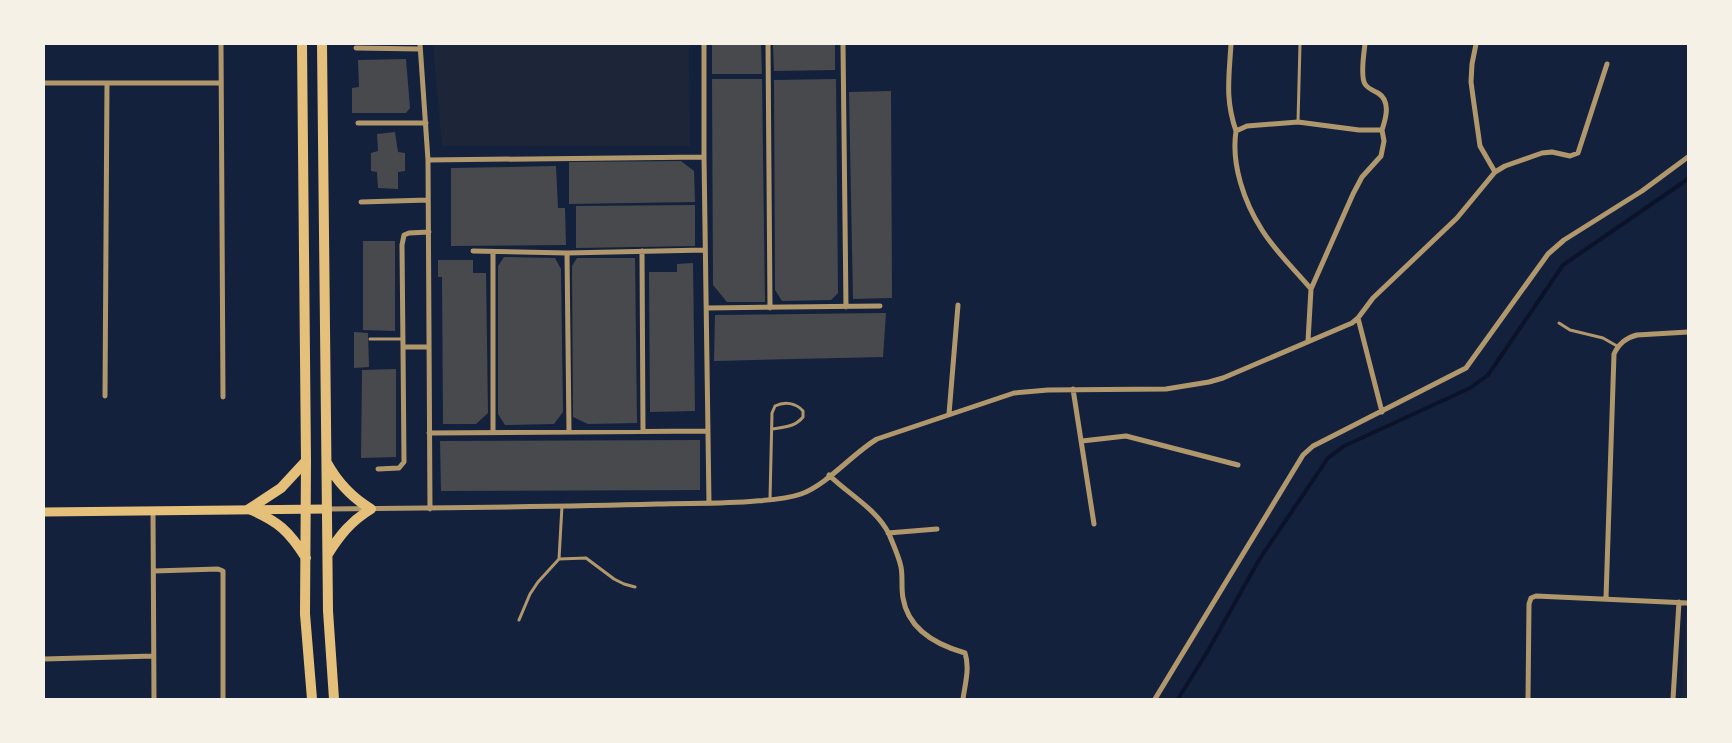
<svg xmlns="http://www.w3.org/2000/svg" width="1732" height="743" font-family="Helvetica,sans-serif">
  <rect width="100%" height="100%" fill="#14213d"/>
  <path fill="#1d2539" d="M 433,44 L 689,44 L 690,146 L 442,146 Z
    M 1686,614 L 1688,614 L 1688,699 L 1682,699 Z"/>
  <g fill="none" stroke-linecap="round" stroke-linejoin="round">
    <path stroke="#0b132b" stroke-width="4" d="M 1178,699 L 1206,654 L 1259,560 L 1328,458 L 1344,446 L 1470,388 L 1488,375 L 1563,265 L 1688,179"/>
  </g>
  <path fill="#48494c" d="M 712,44 L 761,44 L 762,74 L 712,74 Z
    M 773,44 L 835,44 L 835,70 L 774,71 Z
    M 406,59 L 410,108 L 406,113 L 352,113 L 352,88 L 359,87 L 358,60 Z
    M 712,79 L 762,79 L 765,302 L 727,302 L 713,285 Z
    M 836,79 L 838,293 L 831,300 L 782,301 L 775,290 L 774,80 Z
    M 891,91 L 892,298 L 853,299 L 849,92 Z
    M 395,132 L 398,152 L 405,153 L 405,171 L 398,172 L 398,189 L 378,188 L 377,172 L 371,171 L 371,153 L 378,151 L 377,134 Z
    M 681,161 L 694,171 L 695,202 L 569,204 L 569,162 Z
    M 556,166 L 558,208 L 565,208 L 566,245 L 451,246 L 451,168 Z
    M 695,205 L 695,246 L 576,248 L 576,206 Z
    M 363,241 L 395,241 L 395,331 L 363,330 Z
    M 504,257 L 555,258 L 561,269 L 563,412 L 554,424 L 505,425 L 498,414 L 498,266 Z
    M 577,258 L 635,258 L 637,423 L 588,424 L 573,417 L 572,266 Z
    M 438,260 L 473,260 L 473,273 L 486,273 L 488,413 L 476,424 L 443,424 L 442,277 L 438,277 Z
    M 693,263 L 695,411 L 650,412 L 649,272 L 677,272 L 677,264 Z
    M 886,313 L 883,357 L 714,361 L 715,315 Z
    M 354,332 L 368,333 L 369,367 L 354,368 Z
    M 396,369 L 396,457 L 361,458 L 362,370 Z
    M 700,440 L 700,490 L 441,491 L 440,441 Z"/>
  <g fill="none" stroke-linecap="round" stroke-linejoin="round">
    <path stroke="#b1986c" stroke-width="3" d="M 1298,122 L 1300,44
      M 1559,323 L 1570,330 L 1603,338 L 1617,346
      M 370,339 L 403,339
      M 770,499 L 772,413 L 775,406 C 785,401 796,403 803,411 L 803,417 C 795,427 784,427 772,429
      M 559,559 L 586,558 L 614,579 L 624,584 L 635,587
      M 519,620 L 530,594 L 538,582 L 559,559 L 562,506"/>
    <path stroke="#b1986c" stroke-width="5" d="M 221,44 L 223,397
      M 420,44 L 428,160 L 430,509
      M 704,44 L 704,157 L 709,503
      M 768,44 L 770,308
      M 843,44 L 846,307
      M 1231,44 C 1229,78 1225,99 1236,131
      M 1476,44 L 1472,64 L 1471,82 L 1474,104 L 1480,146 L 1495,172
      M 356,48 L 420,49
      M 44,83 L 221,83
      M 358,123 L 426,123
      M 428,160 L 704,157
      M 361,202 L 428,200
      M 473,251 L 567,253 L 705,250
      M 642,251 L 643,431
      M 493,252 L 493,432
      M 567,253 L 569,432
      M 1311,289 L 1353,194 L 1362,177 L 1381,156 L 1384,141 L 1382,130
      M 707,308 L 880,306
      M 1358,318 L 1382,412
      M 1308,341 L 1311,289 C 1295,270 1275,251 1262,230 C 1244,202 1231,164 1236,131 L 1247,126 L 1298,122 L 1359,130 L 1382,130 C 1386,118 1391,101 1378,93 C 1374,91 1367,88 1365,84 C 1360,76 1364,53 1365,44
      M 403,347 L 402,245 L 404,235 L 409,233 L 429,232
      M 1073,389 L 1094,524
      M 105,396 L 107,83
      M 949,414 L 958,305
      M 429,433 L 708,431
      M 1082,441 L 1126,436 L 1238,465
      M 378,469 L 399,468 L 404,462 L 403,347 L 429,347
      M 829,475 C 848,494 877,509 889,534 C 893,544 899,557 901,567 C 903,577 901,588 903,598 C 908,629 937,645 965,653 C 970,668 965,684 963,699
      M 327,509 C 437,508 547,507 657,504 C 690,503 723,504 756,501 C 770,500 787,499 801,494 C 828,484 852,454 877,439 L 1014,393 L 1048,390 L 1166,389 L 1209,382 L 1223,378 L 1352,323 L 1358,318 L 1373,298 L 1457,218 L 1495,172 L 1505,166 L 1542,153 L 1552,152 L 1570,156 L 1578,153 L 1607,64
      M 153,511 L 154,699
      M 888,533 L 937,529
      M 154,571 L 218,569 L 223,571 L 223,699
      M 1606,598 L 1614,354 C 1619,343 1626,338 1637,335 L 1688,332
      M 44,659 L 154,656
      M 1155,699 L 1303,455 L 1313,446 L 1321,442 L 1466,368 L 1548,254 L 1564,240 L 1642,191 L 1688,157
      M 1528,699 L 1529,604 L 1531,598 L 1536,596 L 1688,603
      M 1673,699 L 1679,602"/>
    <path stroke="#e5c07b" stroke-width="9" d="M 44,512 L 327,509"/>
    <path stroke="#e5c07b" stroke-width="10" d="M 302,44 L 306,461 L 305,614 L 312,699
      M 322,44 L 328,611 L 334,699
      M 327,463 C 338,483 351,497 371,509 C 351,521 340,535 328,554
      M 249,509 C 278,521 289,531 306,558
      M 249,509 L 281,488 L 306,461"/>
  </g>
  <rect width="1732" height="743" fill="none" stroke="#f6f1e7" stroke-width="90"/>
</svg>
